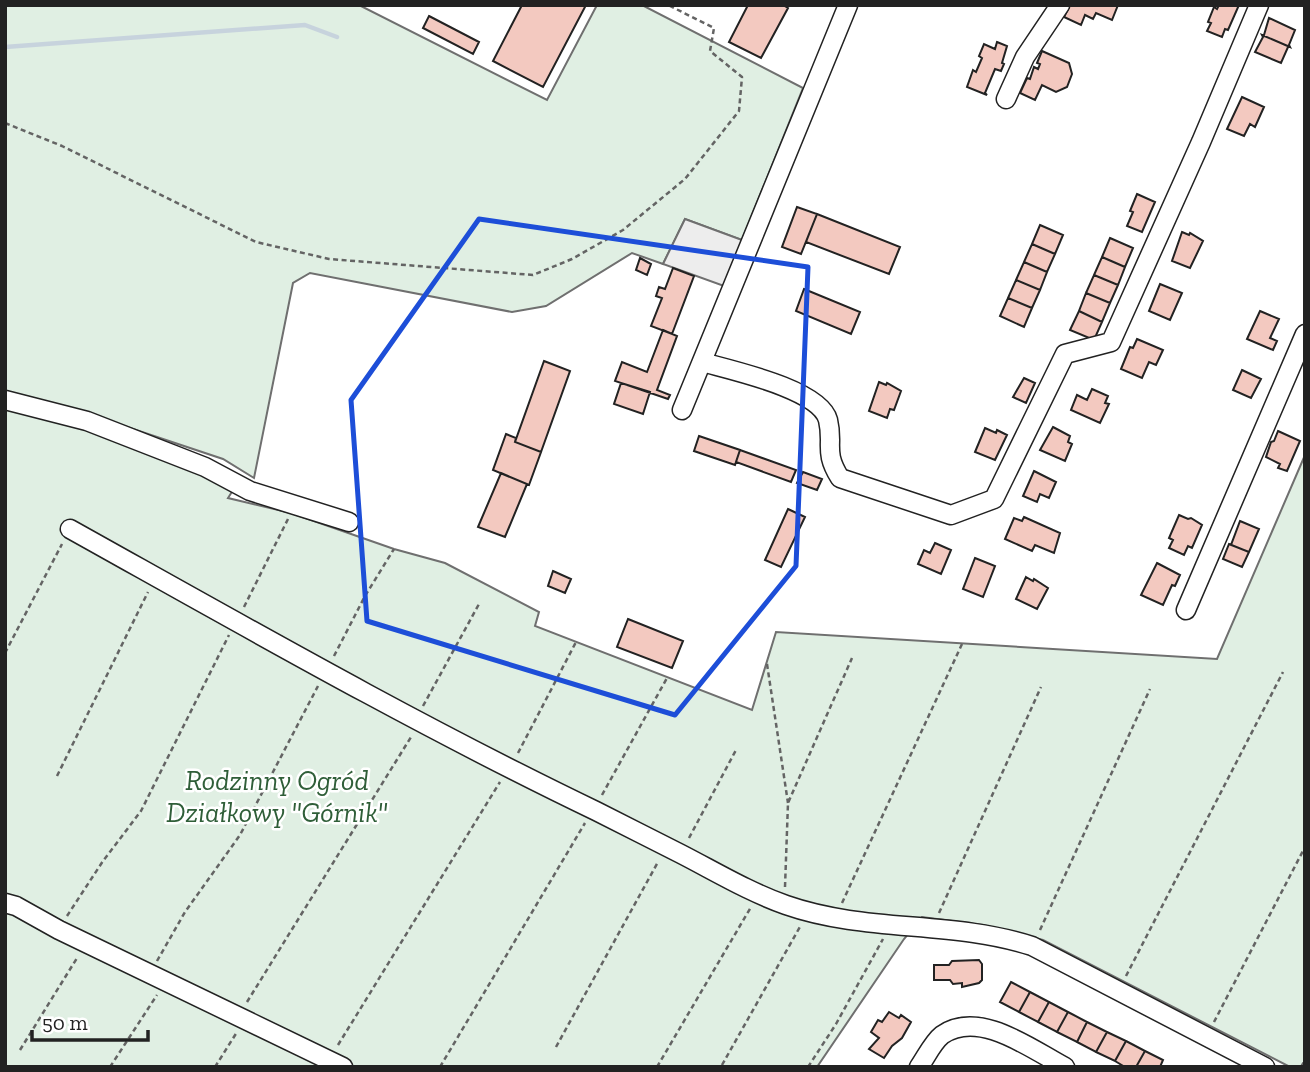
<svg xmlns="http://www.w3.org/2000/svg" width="1310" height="1072" font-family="'Zilla Slab',serif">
  <rect width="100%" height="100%" fill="#fff"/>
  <path fill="#e0efe3" stroke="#6f6f6f" stroke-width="2" d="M 5,5 L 359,5 L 547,100 L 597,5 L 642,5 L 803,88 L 742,240 L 685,219 L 663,264 L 632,253 L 546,306 L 512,312 L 310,273 L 293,283 L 254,478 L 223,459 L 82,412 L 5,394 Z
    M 5,407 L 103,433 L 235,487 L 228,498 L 291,513 L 394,549 L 445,563 L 539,612 L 535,626 L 752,710 L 776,632 L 1217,659 L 1305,455 L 1305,1067 L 1290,1067 L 1043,940 L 983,925 L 922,917 L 904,939 L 817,1067 L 5,1067 Z"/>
  <path fill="#ededed" stroke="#6f6f6f" stroke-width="2" d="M 685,219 L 742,240 L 724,286 L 663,264 Z"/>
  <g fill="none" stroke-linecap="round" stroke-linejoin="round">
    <path stroke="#c7d3dd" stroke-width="4.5" d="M 5,47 L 305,25 L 337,37"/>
  </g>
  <path fill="#f3c9c0" stroke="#222" stroke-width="2" d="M 522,5 L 586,5 L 543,87 L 493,61 Z
    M 748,5 L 783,5 L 788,8 L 761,58 L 729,42 Z
    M 1070,5 L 1118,5 L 1112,20 L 1096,13 L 1093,19 L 1085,15 L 1081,25 L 1064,17 Z
    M 1219,5 L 1239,5 L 1228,30 L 1225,29 L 1222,37 L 1207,31 L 1211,23 L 1208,22 L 1214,7 L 1217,9 Z
    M 429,16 L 479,42 L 473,54 L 423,28 Z
    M 1269,18 L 1295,30 L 1289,45 L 1290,47 L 1262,35 L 1264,35 Z
    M 1262,35 L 1290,47 L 1288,47 L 1281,63 L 1255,52 L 1263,37 Z
    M 997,42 L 1007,46 L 1002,63 L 1004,64 L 1001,71 L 995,69 L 985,93 L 987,95 L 967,87 L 973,70 L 976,72 L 982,58 L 979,56 L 984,44 L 995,49 Z
    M 1042,51 L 1069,63 L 1072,74 L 1067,87 L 1056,92 L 1042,85 L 1035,100 L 1020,93 L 1027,78 L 1030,79 L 1034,67 L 1038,69 L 1040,64 L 1037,63 Z
    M 1242,97 L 1264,107 L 1255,127 L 1250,124 L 1244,136 L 1227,129 Z
    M 1137,194 L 1155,202 L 1142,232 L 1127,226 L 1133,212 L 1130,211 Z
    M 797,207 L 817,214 L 801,254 L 782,247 Z
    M 817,214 L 900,247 L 889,274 L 806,242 Z
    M 1040,225 L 1063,235 L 1055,254 L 1032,244 Z
    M 1182,232 L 1189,235 L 1190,233 L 1203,241 L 1190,268 L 1172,261 Z
    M 1110,238 L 1133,248 L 1125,267 L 1102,257 Z
    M 1032,244 L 1055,254 L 1047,272 L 1024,262 Z
    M 1102,257 L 1125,267 L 1118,285 L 1094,275 Z
    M 640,258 L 651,264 L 647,275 L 636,270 Z
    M 1024,262 L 1047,272 L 1040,290 L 1016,280 Z
    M 673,268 L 694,276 L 672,334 L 651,326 L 662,298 L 656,296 L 659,287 L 665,289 Z
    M 1094,275 L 1118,285 L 1110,303 L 1086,293 Z
    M 1016,280 L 1040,290 L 1032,308 L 1008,298 Z
    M 1160,284 L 1182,293 L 1170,320 L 1149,311 Z
    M 804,289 L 860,312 L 851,334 L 796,311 Z
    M 1086,293 L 1110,303 L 1102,322 L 1079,311 Z
    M 1008,298 L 1032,308 L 1024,327 L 1000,316 Z
    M 1079,311 L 1102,322 L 1094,340 L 1070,330 Z
    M 1260,311 L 1279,319 L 1270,338 L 1277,341 L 1273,350 L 1247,339 Z
    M 663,330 L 677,336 L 657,390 L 670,395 L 668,399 L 615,381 L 622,362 L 647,372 Z
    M 1137,339 L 1163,350 L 1156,365 L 1149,362 L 1142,378 L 1121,369 L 1130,347 L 1133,348 Z
    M 544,361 L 570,371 L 541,452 L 515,442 Z
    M 1242,370 L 1261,379 L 1251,398 L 1233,390 Z
    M 1024,378 L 1035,383 L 1026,403 L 1013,397 Z
    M 879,382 L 886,385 L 887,383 L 901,391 L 894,410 L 890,409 L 887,418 L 869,411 Z
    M 621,383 L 650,392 L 643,414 L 614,404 Z
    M 1092,389 L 1108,396 L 1105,403 L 1109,404 L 1100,423 L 1071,410 L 1077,395 L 1087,400 Z
    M 1053,427 L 1070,436 L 1068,442 L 1072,444 L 1065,461 L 1040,450 Z
    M 985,428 L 996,433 L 997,430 L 1007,435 L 995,460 L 975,452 Z
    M 1278,431 L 1300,441 L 1287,471 L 1278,468 L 1280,464 L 1266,457 L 1271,442 L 1274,441 Z
    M 506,434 L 516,438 L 515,442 L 541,452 L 529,485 L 493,470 Z
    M 699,436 L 740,450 L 735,465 L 694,451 Z
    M 740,450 L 796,470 L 791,482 L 736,462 Z
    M 1034,471 L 1056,482 L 1049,498 L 1040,494 L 1037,502 L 1023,496 Z
    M 803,472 L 822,479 L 817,490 L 797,483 Z
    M 501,473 L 527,484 L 505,537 L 478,527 Z
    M 788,509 L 805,517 L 781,567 L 765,560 Z
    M 1179,515 L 1188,519 L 1191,518 L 1202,525 L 1192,548 L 1188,546 L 1184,555 L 1169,548 L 1173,540 L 1169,538 Z
    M 1024,517 L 1060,533 L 1054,553 L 1035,545 L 1032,551 L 1005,539 L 1014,518 L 1022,521 Z
    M 1240,521 L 1259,529 L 1249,552 L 1231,545 Z
    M 935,543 L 951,550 L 941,574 L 918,564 L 924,550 L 930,553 Z
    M 1229,544 L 1249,552 L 1242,567 L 1223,559 Z
    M 975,558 L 995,566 L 983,597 L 963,589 Z
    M 1157,563 L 1180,575 L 1175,586 L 1172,585 L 1163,605 L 1141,595 Z
    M 553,571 L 571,579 L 565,593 L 548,586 Z
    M 1026,577 L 1033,581 L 1034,579 L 1048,588 L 1037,609 L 1016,599 Z
    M 628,619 L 683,641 L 672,668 L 617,647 Z
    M 979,960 L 982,964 L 982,980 L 979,983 L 962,987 L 962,983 L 953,984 L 950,980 L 934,980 L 934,965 L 949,965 L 952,961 Z
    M 1011,982 L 1030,992 L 1019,1012 L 1000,1002 Z
    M 1030,992 L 1049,1002 L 1038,1022 L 1019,1012 Z
    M 1049,1002 L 1068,1012 L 1057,1032 L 1038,1022 Z
    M 889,1012 L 899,1018 L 901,1015 L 911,1022 L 902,1038 L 892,1046 L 884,1058 L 869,1049 L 879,1038 L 871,1032 L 878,1020 L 882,1022 Z
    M 1068,1012 L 1087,1022 L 1077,1042 L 1057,1032 Z
    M 1087,1022 L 1107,1032 L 1096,1052 L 1077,1042 Z
    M 1107,1032 L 1126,1041 L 1115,1061 L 1096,1052 Z
    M 1126,1041 L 1145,1051 L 1136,1067 L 1125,1067 L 1115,1061 Z
    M 1145,1051 L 1163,1060 L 1160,1067 L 1136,1067 Z"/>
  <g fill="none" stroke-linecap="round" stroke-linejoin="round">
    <defs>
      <path id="minor" d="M 1006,99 L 1025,57 L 1060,5
        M 702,362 C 730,370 820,389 828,420 C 834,445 823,451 840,478 L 951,515 L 994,499 L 1065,354 L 1111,342 L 1201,142 L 1259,5
        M 5,400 L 87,421 L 205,467 L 250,491 L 349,522
        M 682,410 L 848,5
        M 70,529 C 244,626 417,725 596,811 C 624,825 653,840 681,854 C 716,872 749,892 786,905 C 866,933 952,920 1032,946 L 1265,1067
        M 1186,610 L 1305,334
        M 5,903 L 16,906 L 59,930 L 343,1067
        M 919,1067 C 926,1057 933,1042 942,1035 C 979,1009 1031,1049 1065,1067"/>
    </defs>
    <use href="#minor" stroke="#222" stroke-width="21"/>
    <path stroke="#646464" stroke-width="2.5" stroke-dasharray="5 3.5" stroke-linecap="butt" d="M 5,123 L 62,146 L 256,242 L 329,259 L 533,275 L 572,259 L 623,230 L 685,179 L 739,111 L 742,77 L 710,51 L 714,28 L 668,5
      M 244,607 L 288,519
      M 5,653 L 62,544
      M 334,656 L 365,596 L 394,549
      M 767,664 L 788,803
      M 423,706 L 479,604
      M 518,753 L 576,642
      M 57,776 L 148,592
      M 602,795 L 667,678
      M 689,838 L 736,750
      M 785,887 L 788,803 L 852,658
      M 842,903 L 962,644
      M 939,913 L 1041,687
      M 67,916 L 103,861 L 141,811 L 229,635
      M 1040,930 L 1150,689
      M 157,961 L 185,912 L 240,835 L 318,686
      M 1126,976 L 1283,672
      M 247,1002 L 411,737
      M 1214,1022 L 1305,847
      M 338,1045 L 500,782
      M 556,1047 L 658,862
      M 20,1050 L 77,958
      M 722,1065 L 801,925
      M 110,1067 L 157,995
      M 215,1067 L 237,1032
      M 440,1067 L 585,823
      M 657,1067 L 751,907
      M 808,1067 L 836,1024 L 883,939
      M 1301,1067 L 1305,1060"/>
    <use href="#minor" stroke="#fff" stroke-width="18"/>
  </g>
  <path fill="none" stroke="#1d4ed8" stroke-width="5" stroke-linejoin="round" d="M 479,219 L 808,267 L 796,566 L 675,715 L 367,621 L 351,400 Z"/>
  <g text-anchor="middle" stroke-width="5" stroke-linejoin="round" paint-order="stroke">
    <g font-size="28" font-style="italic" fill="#2f5e38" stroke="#fff">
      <text x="277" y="790">Rodzinny Ogród<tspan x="277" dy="32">Działkowy "Górnik"</tspan></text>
    </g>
  </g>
  <rect width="1310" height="1072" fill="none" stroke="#222222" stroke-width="14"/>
  <path d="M32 1030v10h116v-10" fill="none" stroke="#222222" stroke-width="3.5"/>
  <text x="42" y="1030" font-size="21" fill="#222222" stroke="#ffffff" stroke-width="5" paint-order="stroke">50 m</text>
</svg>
